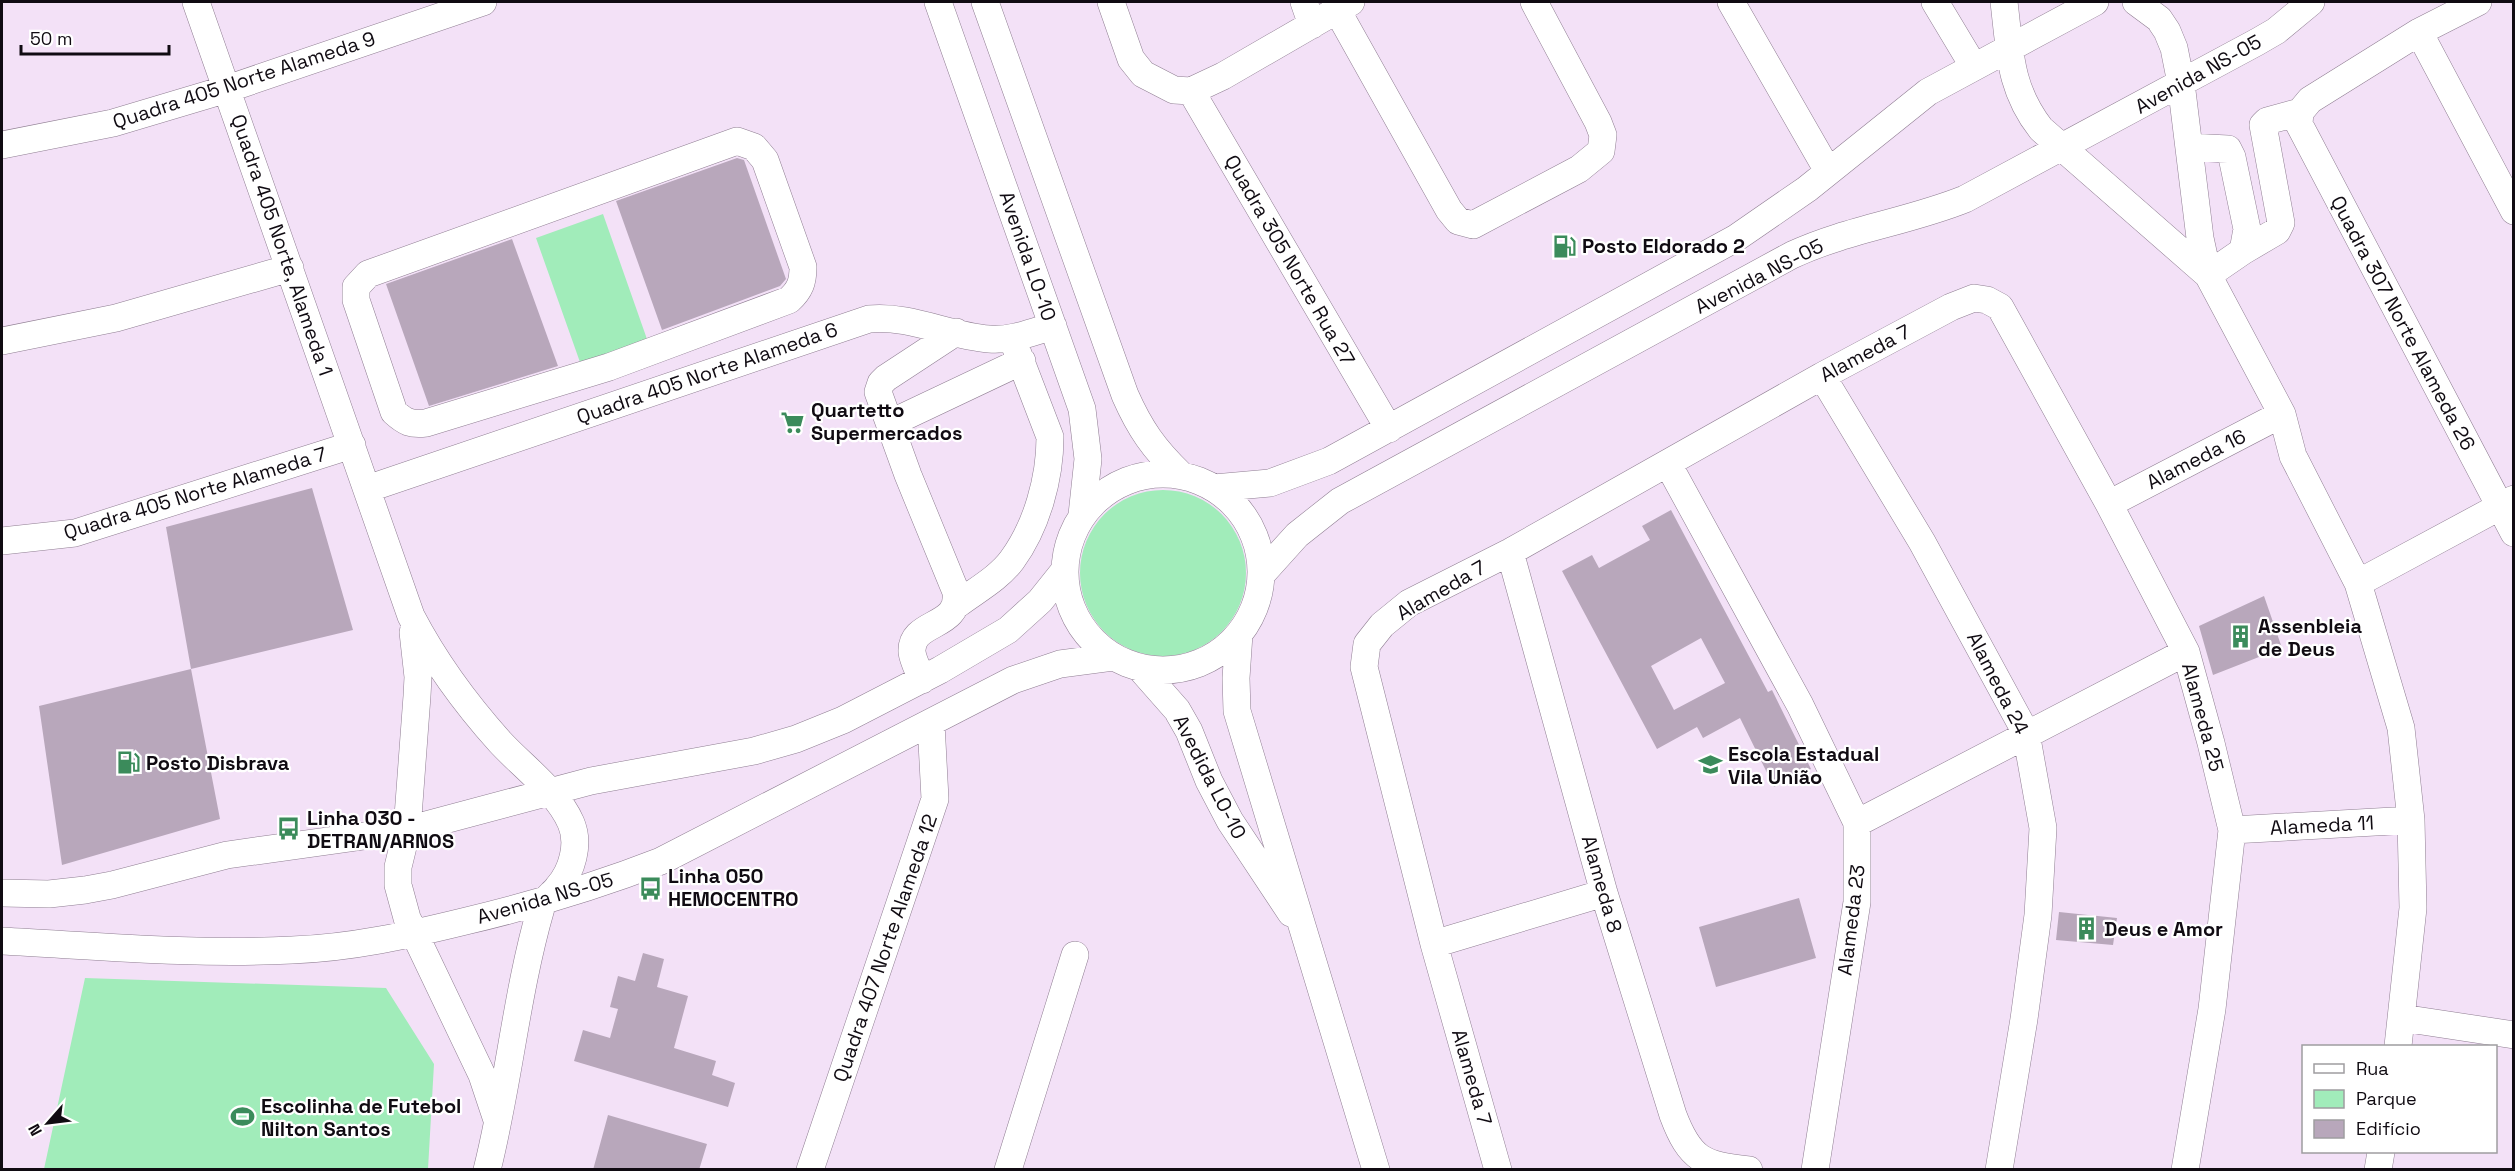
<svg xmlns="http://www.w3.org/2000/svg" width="2515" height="1171" font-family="'Space Grotesk',sans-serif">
  <rect width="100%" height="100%" fill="#f3e1f7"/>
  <path fill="#a1ecba" d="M 603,214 L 648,342 L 581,365 L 536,238 Z
    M1080 573a83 83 0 1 1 166 0a83 83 0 1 1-166 0Z
    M 85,978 L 386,988 L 434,1064 L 428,1169 L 44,1169 Z"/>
  <path fill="#b8a7bb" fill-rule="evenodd" d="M 737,158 L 744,160 L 786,279 L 780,286 L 662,330 L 616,201 Z
    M 512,239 L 558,366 L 429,406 L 386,284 Z
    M 312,488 L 353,630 L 191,669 L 166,527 Z
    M 1671,510 L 1768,692 L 1772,690 L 1811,769 L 1774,787 L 1740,718 L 1703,738 L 1697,727 L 1657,749 L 1562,571 L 1592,555 L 1599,568 L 1650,540 L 1642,526 ZM 1701,638 L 1725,683 L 1674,710 L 1651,666 Z
    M 2264,596 L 2282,648 L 2213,675 L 2199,626 Z
    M 191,669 L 220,819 L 62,865 L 39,706 Z
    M 1799,898 L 1816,958 L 1716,987 L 1699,927 Z
    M 2059,912 L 2117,918 L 2113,945 L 2056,940 Z
    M 643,953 L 664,959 L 657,987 L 688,996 L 674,1048 L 716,1061 L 712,1075 L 735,1083 L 728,1107 L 574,1061 L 583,1030 L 610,1038 L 618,1009 L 610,1007 L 618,976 L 635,981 Z
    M 608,1115 L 707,1144 L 699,1170 L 593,1170 Z"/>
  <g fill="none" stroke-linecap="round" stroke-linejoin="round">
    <defs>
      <path id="minor" d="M 196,2 L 411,616 C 435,662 465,703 500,742 C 523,767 557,791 571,823 C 580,844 572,871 558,887 C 553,894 544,899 541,908 C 516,994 509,1083 487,1170
        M 938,2 L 1082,409 L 1088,459 L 1082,515
        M 985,2 L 1125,395 C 1140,429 1154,449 1181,475
        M 1111,2 L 1131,59 L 1143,74 L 1174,90 L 1191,91 L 1223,76 L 1351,2
        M 1304,2 L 1312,25
        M 1731,2 L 1828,171
        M 1935,2 L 1974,67
        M 2004,2 C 2010,51 2009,88 2041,129 L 2208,275
        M 2136,2 L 2159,19 L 2167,31 L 2174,48 L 2181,83 L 2200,238 L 2208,275 L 2282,414 L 2293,456 L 2358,583 L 2401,728 L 2411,820 L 2413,908 L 2398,1046
        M 2478,2 L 2419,32 L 2310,100 L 2300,112 L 2299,124 L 2514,533
        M 1337,10 L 1449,210 L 1458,221 L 1473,225 L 1579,169 L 1601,151 L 1603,135 L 1598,122 L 1534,2
        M 2419,32 L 2514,211
        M 1191,91 L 1389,429
        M 737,141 L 754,147 L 765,160 L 803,267 C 803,282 800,290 789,300 L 609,367 L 426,423 C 411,425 405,422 394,412 L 356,300 L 356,287 L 368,274 Z
        M 2,145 L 113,123 L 227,89 L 483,2
        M 2189,147 L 2228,149 L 2232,157 L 2247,229 L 2243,251 L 2208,275
        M 2243,251 L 2277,231 L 2281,223 L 2263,125 L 2267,121 L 2300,112
        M 2,341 L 116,318 L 290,268
        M 1822,376 L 1922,542 L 2026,733 L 2043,828 L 2038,915 L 2024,1019 L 1999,1170
        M 891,423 L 1022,361
        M 1668,464 L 1800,705 L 1857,823 L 1857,902 L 1815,1170
        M1065 572a98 98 0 1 1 196 0a98 98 0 1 1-196 0Z
        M 1214,488 L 1270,483 L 1329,461 L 1736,238 L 1807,189 L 1928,92 L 2095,2
        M 367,489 L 869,319 C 910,315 949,336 989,339 C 1011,341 1032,332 1053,326
        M 2109,504 L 2282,414
        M 2,541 L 75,533 L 352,445
        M 1510,552 L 1604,893 L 1673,1115 C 1690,1160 1703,1165 1749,1170
        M 1261,575 L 1297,535 L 1340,501 L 1792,255 C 1848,229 1908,222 1965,199 L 2257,42 L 2276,31 L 2311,2
        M 2358,583 L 2514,499
        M 958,604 C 975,591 999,578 1012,560 C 1037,526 1050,478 1050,437 L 1012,338
        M 413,632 L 418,677 L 417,696 L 407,830 L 398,867 L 398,885 L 407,918 L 482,1075 L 497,1120
        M 1239,634 L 1236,678 L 1237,711 L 1376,1170
        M 1140,668 L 1177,710 L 1189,731 L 1209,781 L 1230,821 L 1291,913
        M 922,680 C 919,671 913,661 912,652 C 910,620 961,629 956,592 L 908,475 L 878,392 L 881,383 L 886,378 L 956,332
        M 1857,823 L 2186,652
        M 2232,830 L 2411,820
        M 2,893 L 49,894 L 85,890 L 112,885 L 227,855 L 407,830 L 591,781 L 754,751 L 796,739 L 843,720 L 940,670 L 1008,630 L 1040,601 L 1064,571
        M 2,941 C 98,946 195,955 292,950 C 351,948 409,935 466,921 C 533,905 597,886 661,861 L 1013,680 L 1060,664 L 1113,657
        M 1434,944 L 1604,893
        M 2402,1018 L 2514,1035
        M 810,1170 L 935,799 L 931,723
        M 1008,1170 L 1075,955
        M 1498,1170 L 1434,944 L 1364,667 L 1367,644 L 1382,625 L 1409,603 L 1510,552 L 1822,376 L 1951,307 L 1974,298 L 1987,300 L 2000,307 L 2109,504 L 2186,652 L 2211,743 L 2232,830 L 2212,1009 L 2185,1170
        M 2378,1170 L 2381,1152"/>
    </defs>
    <use href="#minor" stroke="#8f7e92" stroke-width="28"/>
    <use href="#minor" stroke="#fff" stroke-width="27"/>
  </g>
  <defs>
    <symbol id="fuel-bare" viewBox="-9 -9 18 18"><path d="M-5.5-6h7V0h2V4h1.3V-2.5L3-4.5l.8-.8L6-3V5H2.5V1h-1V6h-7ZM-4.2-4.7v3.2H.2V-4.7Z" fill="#3b8b5b" stroke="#fff" stroke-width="2.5" paint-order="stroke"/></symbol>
    <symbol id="supermarket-bare" viewBox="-9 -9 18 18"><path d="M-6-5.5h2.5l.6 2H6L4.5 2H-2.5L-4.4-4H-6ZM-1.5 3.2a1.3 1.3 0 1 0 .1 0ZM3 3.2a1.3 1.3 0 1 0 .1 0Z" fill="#3b8b5b" stroke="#fff" stroke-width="2.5" paint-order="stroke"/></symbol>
    <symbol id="building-bare" viewBox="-9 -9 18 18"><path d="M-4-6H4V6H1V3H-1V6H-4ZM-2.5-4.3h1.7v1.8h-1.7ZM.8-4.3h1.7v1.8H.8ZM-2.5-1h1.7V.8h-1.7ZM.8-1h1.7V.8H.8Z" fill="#3b8b5b" stroke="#fff" stroke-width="2.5" paint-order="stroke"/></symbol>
    <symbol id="school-bare" viewBox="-9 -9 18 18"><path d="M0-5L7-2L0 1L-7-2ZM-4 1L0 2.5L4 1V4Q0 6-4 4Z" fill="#3b8b5b" stroke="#fff" stroke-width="2.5" paint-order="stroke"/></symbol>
    <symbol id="bus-bare" viewBox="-9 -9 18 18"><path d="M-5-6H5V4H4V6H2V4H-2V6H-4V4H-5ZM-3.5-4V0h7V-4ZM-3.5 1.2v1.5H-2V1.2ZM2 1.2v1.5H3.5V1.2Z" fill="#3b8b5b" stroke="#fff" stroke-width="2.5" paint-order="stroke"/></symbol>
    <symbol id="stadium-bare" viewBox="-9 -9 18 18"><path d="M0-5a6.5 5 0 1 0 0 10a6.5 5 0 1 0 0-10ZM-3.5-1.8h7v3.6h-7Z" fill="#3b8b5b" stroke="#fff" stroke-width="2.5" paint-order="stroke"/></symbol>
  </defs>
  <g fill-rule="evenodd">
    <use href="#fuel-bare" x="1548" y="230" width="33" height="33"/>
    <use href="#supermarket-bare" x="776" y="406" width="33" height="33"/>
    <use href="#building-bare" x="2224" y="620" width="33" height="33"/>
    <use href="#fuel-bare" x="112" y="746" width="33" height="33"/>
    <use href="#school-bare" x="1694" y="748" width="33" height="33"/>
    <use href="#bus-bare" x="272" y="812" width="33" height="33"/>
    <use href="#bus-bare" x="634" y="872" width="33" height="33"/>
    <use href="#building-bare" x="2070" y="912" width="33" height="33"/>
    <use href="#stadium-bare" x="226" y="1100" width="33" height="33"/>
  </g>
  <g text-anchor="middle" stroke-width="4.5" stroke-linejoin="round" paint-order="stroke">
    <g font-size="20" fill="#100b12" stroke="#fff">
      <text transform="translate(2198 74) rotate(-29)" y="7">Avenida NS-05</text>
      <text transform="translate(244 80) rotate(-18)" y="7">Quadra 405 Norte Alameda 9</text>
      <text transform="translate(282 245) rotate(71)" y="7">Quadra 405 Norte, Alameda 1</text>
      <text transform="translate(1028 256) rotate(71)" y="7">Avenida LO-10</text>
      <text transform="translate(1290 260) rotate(60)" y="7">Quadra 305 Norte Rua 27</text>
      <text transform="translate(1759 276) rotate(-27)" y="7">Avenida NS-05</text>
      <text transform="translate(2403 323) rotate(62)" y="7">Quadra 307 Norte Alameda 26</text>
      <text transform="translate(1865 353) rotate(-28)" y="7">Alameda 7</text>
      <text transform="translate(707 373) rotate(-19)" y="7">Quadra 405 Norte Alameda 6</text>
      <text transform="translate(2196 459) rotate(-27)" y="7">Alameda 16</text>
      <text transform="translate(195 493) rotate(-17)" y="7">Quadra 405 Norte Alameda 7</text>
      <text transform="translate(1441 590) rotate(-30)" y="7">Alameda 7</text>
      <text transform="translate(1998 683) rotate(63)" y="7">Alameda 24</text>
      <text transform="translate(2203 717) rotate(75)" y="7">Alameda 25</text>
      <text transform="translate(1210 777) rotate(63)" y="7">Avedida LO-10</text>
      <text transform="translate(2322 825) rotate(-3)" y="7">Alameda 11</text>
      <text transform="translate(1602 884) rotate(74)" y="7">Alameda 8</text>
      <text transform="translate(545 898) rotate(-16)" y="7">Avenida NS-05</text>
      <text transform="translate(1851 920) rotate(-83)" y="7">Alameda 23</text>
      <text transform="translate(885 948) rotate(-71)" y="7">Quadra 407 Norte Alameda 12</text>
      <text transform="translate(1472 1077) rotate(74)" y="7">Alameda 7</text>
    </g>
    <g font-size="20" font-weight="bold" fill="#100b12" stroke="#fff" text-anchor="start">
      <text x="1582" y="253">Posto Eldorado 2</text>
      <text x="811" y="417">Quartetto<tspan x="811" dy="23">Supermercados</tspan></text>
      <text x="2258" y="633">Assenbleia<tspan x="2258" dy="23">de Deus</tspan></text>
      <text x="1728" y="761">Escola Estadual<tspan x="1728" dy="23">Vila União</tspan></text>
      <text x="146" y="770">Posto Disbrava</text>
      <text x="307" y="825">Linha 030 -<tspan x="307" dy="23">DETRAN/ARNOS</tspan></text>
      <text x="668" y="883">Linha 050<tspan x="668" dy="23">HEMOCENTRO</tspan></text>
      <text x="2104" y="936">Deus e Amor</text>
      <text x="261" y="1113">Escolinha de Futebol<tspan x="261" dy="23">Nilton Santos</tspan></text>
    </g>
  </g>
  <rect width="2515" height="1171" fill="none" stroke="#100b12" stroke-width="6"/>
  <rect x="2302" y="1045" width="195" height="108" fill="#ffffff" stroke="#9f9da0" stroke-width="1.5"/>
  <rect x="2314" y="1064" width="30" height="9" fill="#ffffff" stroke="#9f9da0" stroke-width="1.5"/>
  <text x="2356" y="1075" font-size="18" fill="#100b12">Rua</text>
  <rect x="2314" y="1090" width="30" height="18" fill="#a1ecba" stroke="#9f9da0" stroke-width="1.5"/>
  <text x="2356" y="1105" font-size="18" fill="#100b12">Parque</text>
  <rect x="2314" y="1120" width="30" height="18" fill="#b8a7bb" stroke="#9f9da0" stroke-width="1.5"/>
  <text x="2356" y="1135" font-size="18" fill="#100b12">Edifício</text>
  <g transform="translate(48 1123) rotate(242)" stroke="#ffffff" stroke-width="4.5" paint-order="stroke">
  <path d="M0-4.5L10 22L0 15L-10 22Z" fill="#100b12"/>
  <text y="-9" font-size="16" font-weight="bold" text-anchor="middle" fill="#100b12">N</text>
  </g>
  <path d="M21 45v9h148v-9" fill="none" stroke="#100b12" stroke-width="3"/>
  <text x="30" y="45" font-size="18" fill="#100b12" stroke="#ffffff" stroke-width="4.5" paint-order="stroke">50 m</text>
</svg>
